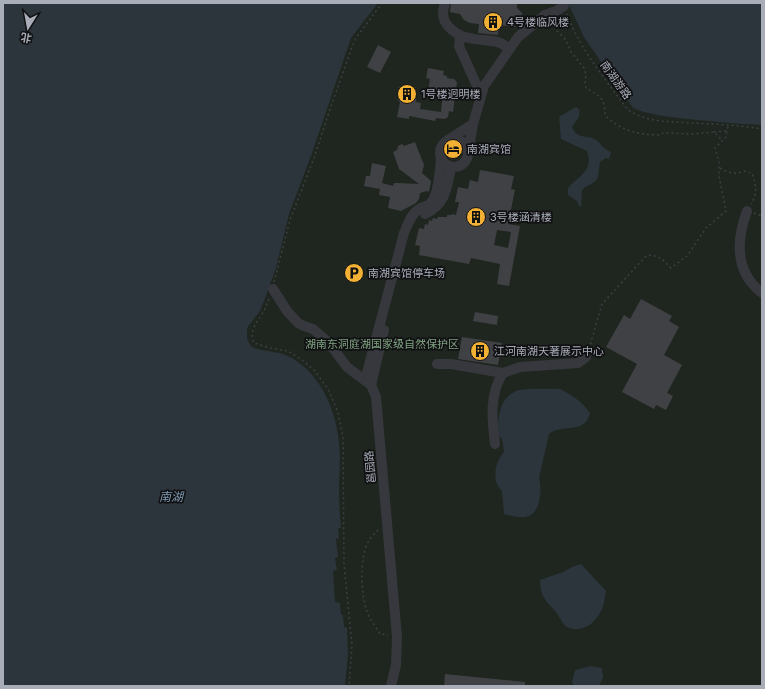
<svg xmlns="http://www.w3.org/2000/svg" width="765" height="689" font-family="Inter,'Noto Sans SC',sans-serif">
  <rect width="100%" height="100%" fill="#161618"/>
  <path fill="#1e261f" d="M 3,3 L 762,3 L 762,686 L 3,686 Z"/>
  <path fill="#2c353c" d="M 3,3 L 378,3 L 351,38 L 311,156 L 289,214 L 276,268 L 267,293 L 260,311 L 247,328 L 247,338 L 250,345 L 254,348 C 266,352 280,351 292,358 C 321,375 336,410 339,443 C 341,459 339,475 339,491 C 339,504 340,516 341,528 L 338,528 L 339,538 L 336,539 L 338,557 L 335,558 L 337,570 L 333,571 L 335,602 L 340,603 L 341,614 L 343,615 L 344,627 L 347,628 L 348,654 L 345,686 L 3,686 Z
    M 568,3 L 762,3 L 762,125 C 737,124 712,121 688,119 C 669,117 650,115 633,108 L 584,37 Z
    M 576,107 L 579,109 C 581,118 576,120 572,127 C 577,140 587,134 596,140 C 601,144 604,149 611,152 L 609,159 L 606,158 L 600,162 L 598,177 L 596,181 L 584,188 L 582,191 L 581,207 L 579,206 L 577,201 L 568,195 L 568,188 C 580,175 594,170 587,151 L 561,139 L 559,117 Z
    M 560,389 C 572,395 583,402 590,413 C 585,435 563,423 549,434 L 539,478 C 542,490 541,510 529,516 C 522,519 511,516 504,514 L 502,491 C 491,481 495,462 504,452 L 502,438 L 498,437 C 498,420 498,399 516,391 C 522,388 551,389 560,389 Z
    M 581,564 L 606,591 C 605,597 604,604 602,609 C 596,623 582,634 567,627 C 563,625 559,616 556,612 C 546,601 540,596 540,580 L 563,572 L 572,567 Z
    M 591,666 L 602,668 L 603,677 L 599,686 L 574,686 L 572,682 L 575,670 Z"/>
  <path fill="#404145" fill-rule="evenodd" d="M 451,3 L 517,3 L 517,8 L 522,13 L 523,18 L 516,24 L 515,27 L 499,25 L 498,35 L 478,33 L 479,24 L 470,23 L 464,20 L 460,14 L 450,12 Z
    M 378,45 L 391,52 L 380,73 L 367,67 Z
    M 428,68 L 444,71 L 443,75 L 447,76 L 447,78 L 454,79 L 457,82 L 453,112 L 449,111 L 448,117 L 445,119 L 436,118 L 435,121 L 409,116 L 409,119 L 397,117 L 400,102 L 398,100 L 400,87 L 415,90 L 413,98 L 416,99 L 416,102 L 421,103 L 420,109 L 441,112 L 443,93 L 428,90 L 430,79 L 426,78 Z
    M 415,142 L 424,165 L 422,173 L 431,181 L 429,192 L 427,191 L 420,193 L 419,199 L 416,203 L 401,211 L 388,208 L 390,197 L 379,195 L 380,189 L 364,186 L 366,176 L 370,176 L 372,163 L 386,166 L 382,183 L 393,186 L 394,183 L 397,183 L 419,184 L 399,169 L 393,152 L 397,150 L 398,146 L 402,144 L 404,146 Z
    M 480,170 L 514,176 L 511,189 L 515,190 L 508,224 L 520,226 L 509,286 L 497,284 L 500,264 L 471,258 L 469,264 L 419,255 L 420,246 L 415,245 L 419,228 L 424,229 L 425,224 L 428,225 L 429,220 L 432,221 L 433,218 L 437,219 L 438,217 L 447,217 L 447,215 L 451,215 L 452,214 L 456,215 L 459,202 L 455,202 L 458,187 L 468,189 L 470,180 L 478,182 ZM 497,230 L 511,232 L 508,248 L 494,245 Z
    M 641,299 L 672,316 L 669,321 L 679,327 L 664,355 L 682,365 L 667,393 L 673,396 L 666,410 L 656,405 L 654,409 L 622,392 L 637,364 L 606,347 L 624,315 L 630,319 Z
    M 475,312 L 498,316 L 497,325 L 473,321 Z
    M 462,337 L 502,343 L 498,365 L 458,359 Z
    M 445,674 L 525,682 L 525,686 L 444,686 Z"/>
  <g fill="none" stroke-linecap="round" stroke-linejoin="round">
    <path stroke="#3d3f44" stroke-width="1.5" stroke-dasharray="2 3" stroke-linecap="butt" d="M 567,14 C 580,50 606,80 628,110 C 648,123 668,121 691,123 C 714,124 739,125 762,129
      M 555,21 L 557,31 L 566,40 L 571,52 L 584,68 L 586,75 L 585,82 L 586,88 C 600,96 605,98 605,115 C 620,131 639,135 660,135 L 663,133 L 693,134 L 714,132 L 722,140
      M 714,132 L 727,131
      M 720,168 C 728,173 735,175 744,171 L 752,173 C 756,185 758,193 751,204
      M 754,213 L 762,216
      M 274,282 L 290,220 L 314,158 L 328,115 L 352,47 L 356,38 L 382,3
      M 269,299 C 267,303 266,307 264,311 C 258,321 248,331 254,343 L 270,348 L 288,351 L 302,360 L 314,370 L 328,389 L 338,412 L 343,437 L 344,564 L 352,645 L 349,686
      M 589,349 L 602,304 L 647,255 C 659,255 663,260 671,268 L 687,256 L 706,228 L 726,211 L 719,176 L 719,161 L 715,148 L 726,137 L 728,126
      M 378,530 C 375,534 370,537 368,542 C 359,560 361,594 367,612 C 370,620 376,627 380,634 L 388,635"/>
    <path stroke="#37383d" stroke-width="10" d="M 445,3 C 442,11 442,19 448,26 C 466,47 495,35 505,46 C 506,47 507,49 508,51
      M 460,36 L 459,46 L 481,95
      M440 153a14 14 0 1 1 28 0a14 14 0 1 1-28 0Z
      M 448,140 L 473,124
      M 468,154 L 473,124 L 484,86 L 518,37 L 545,15 L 556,11 L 564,6
      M 747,211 C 736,241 735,272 762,293
      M 425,214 C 446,204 447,188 451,167
      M 273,289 L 287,311 L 298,323 L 304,326 L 313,329 L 329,343 L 347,367 L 371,385 L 376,397 L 397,637 L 396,665 L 391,686
      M 437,364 L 451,364 L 503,373 L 520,367 L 578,363 L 586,357
      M 365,380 L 404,233 C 408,224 411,214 419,209 C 424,206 429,207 432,201 C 439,192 440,169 441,158
      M 371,385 L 384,330
      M 495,444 C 492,420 489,394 503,373"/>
  </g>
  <defs>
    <symbol id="building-disc" viewBox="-11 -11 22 22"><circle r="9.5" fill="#f2b134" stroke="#111113"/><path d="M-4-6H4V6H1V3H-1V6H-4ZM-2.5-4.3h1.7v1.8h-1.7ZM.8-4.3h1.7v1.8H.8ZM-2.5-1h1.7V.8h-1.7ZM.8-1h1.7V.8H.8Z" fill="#111"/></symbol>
    <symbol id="hotel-disc" viewBox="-11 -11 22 22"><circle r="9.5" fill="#f2b134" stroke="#111113"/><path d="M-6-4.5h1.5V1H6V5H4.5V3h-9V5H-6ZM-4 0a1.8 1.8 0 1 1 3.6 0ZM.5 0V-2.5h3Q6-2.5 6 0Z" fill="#111"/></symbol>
    <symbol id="parking-disc" viewBox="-11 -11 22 22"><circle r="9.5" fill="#f2b134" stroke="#111113"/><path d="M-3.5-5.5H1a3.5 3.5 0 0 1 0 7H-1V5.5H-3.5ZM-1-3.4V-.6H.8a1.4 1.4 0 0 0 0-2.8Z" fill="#111"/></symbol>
  </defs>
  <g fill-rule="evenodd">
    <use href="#building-disc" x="482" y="11" width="22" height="22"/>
    <use href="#building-disc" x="396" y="83" width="22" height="22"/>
    <use href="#hotel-disc" x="442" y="138" width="22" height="22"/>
    <use href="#building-disc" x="465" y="206" width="22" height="22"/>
    <use href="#parking-disc" x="343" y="262" width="22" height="22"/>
    <use href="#building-disc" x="469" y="340" width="22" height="22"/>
  </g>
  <g text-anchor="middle" stroke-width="3.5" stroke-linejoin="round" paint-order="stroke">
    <g font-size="11" fill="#a8adb8" stroke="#111113" text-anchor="start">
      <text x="507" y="26">4号楼临风楼</text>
      <text x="421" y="98">1号楼迥明楼</text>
      <text x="467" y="153">南湖宾馆</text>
      <text x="490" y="221">3号楼涵清楼</text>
      <text x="368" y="277">南湖宾馆停车场</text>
      <text x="494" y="355">江河南湖天著展示中心</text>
    </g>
    <g font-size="11" fill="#a8adb8" stroke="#111113">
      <text transform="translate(616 80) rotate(54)" y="4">南湖游路</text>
      <text transform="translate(370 467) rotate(-95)" y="4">邕园路</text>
    </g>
    <g font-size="11" fill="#7fa381" stroke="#111113">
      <text x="382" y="348">湖南东洞庭湖国家级自然保护区</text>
    </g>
    <g font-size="12" font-style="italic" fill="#7f9bb3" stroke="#111113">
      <text x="171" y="501">南湖</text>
    </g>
  </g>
  <rect width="765" height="689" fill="none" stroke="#a8adb8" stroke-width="8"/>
  <g transform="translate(28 28) rotate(191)" stroke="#111113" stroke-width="3" paint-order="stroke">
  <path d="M0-3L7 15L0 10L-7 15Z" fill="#a8adb8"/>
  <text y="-6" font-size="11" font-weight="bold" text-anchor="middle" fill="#a8adb8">北</text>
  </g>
</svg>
